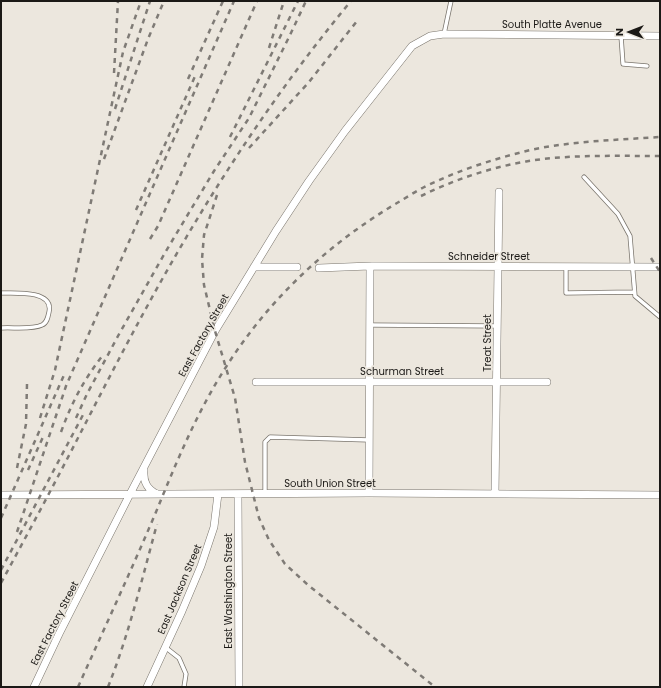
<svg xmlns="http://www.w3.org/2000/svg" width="661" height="688" font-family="Poppins,sans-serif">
  <rect width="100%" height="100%" fill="#ece7de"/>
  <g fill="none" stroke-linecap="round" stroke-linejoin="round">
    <defs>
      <path id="lane" d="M 444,34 L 451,1
        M 621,36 L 623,64 L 647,66
        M 584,177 L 618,214 L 630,236 L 635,296 L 660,317
        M 566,267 L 566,293 L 634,292
        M 1,293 C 15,293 54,290 49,312 C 48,317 47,323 42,325 C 32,330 12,327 1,328
        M 370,325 L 497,326
        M 265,494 L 265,442 L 270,437 L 369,440
        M 165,647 L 179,658 L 186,674 L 184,687"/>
      <path id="street" d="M 254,267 L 297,267
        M 319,268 L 370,266 L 660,267
        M 256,382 L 547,382
        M 144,470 C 143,482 147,489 157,494
        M 369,493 L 370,266
        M 238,494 L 239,687
        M 495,494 L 499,192
        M 1,495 L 369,493 L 660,495
        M 34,687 L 59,634 L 130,494 L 215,331 L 276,231 L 309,181 L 345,131 L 412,46 L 430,36 L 444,34 L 660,36
        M 147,687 L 182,611 L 201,566 L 214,527 L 218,494"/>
    </defs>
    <use href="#lane" stroke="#7a756d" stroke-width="5"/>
    <use href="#street" stroke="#7a756d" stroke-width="8"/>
    <use href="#lane" stroke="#fff" stroke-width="3.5"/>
    <use href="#street" stroke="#fff" stroke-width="7"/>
    <path stroke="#7f7b76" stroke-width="2.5" stroke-dasharray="5 5" stroke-linecap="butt" d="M 269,48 L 284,1
      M 114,73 L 118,1
      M 188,79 L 223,1
      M 115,109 L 150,1
      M 230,137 L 298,1
      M 249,148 L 309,82 L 357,21
      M 104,159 L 148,39 L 164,1
      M 217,195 L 204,235 L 202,259 L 204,285 L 215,331 L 235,398 L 245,462 L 259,518 L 269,540 L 285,564 L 308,585 L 435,687
      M 421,196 C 462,176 507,162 553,158 C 588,155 624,156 660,156
      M 136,210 L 196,74
      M 150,239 L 158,226 L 257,1
      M 651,258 L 660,272
      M 40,418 L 55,370 L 123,52 L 141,1
      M 76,418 L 87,394 L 118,336 L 166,251 L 214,171 L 249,118 L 290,35 L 306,1
      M 61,432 C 72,402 83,381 103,355
      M 17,468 L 26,424 L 27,384
      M 28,470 L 43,437
      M 1,518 L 64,375
      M 17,532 L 66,386 L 234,1
      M 1,570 L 84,413
      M 1,583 C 28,533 55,483 81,432 C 113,370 145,308 180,248 C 230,162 287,78 351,1
      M 78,687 C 104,629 131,571 156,512 C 176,463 197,412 226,367 C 269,299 328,244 397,203 C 409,196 422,187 435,182 C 465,168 498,158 530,150 C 573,141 616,140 660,137
      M 108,687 C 129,634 142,579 157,524"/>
  </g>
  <g text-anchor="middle" stroke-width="3.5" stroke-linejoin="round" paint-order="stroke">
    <g font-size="10" fill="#1b1916" stroke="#ece7de">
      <text x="552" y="28">South Platte Avenue</text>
      <text x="489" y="260">Schneider Street</text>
      <text transform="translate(203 335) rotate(-61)" y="4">East Factory Street</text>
      <text transform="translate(487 343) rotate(-90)" y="4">Treat Street</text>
      <text x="402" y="375">Schurman Street</text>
      <text x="330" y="487">South Union Street</text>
      <text transform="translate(179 589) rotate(-67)" y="4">East Jackson Street</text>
      <text transform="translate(228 591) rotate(-90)" y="4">East Washington Street</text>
      <text transform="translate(54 623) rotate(-63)" y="4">East Factory Street</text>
    </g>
  </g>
  <rect width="661" height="688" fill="none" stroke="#1b1916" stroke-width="4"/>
  <g transform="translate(629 32) rotate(270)" stroke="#ece7de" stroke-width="3" paint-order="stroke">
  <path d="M0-3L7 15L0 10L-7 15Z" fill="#1b1916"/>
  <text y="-6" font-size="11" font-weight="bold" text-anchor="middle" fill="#1b1916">N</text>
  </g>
</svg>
